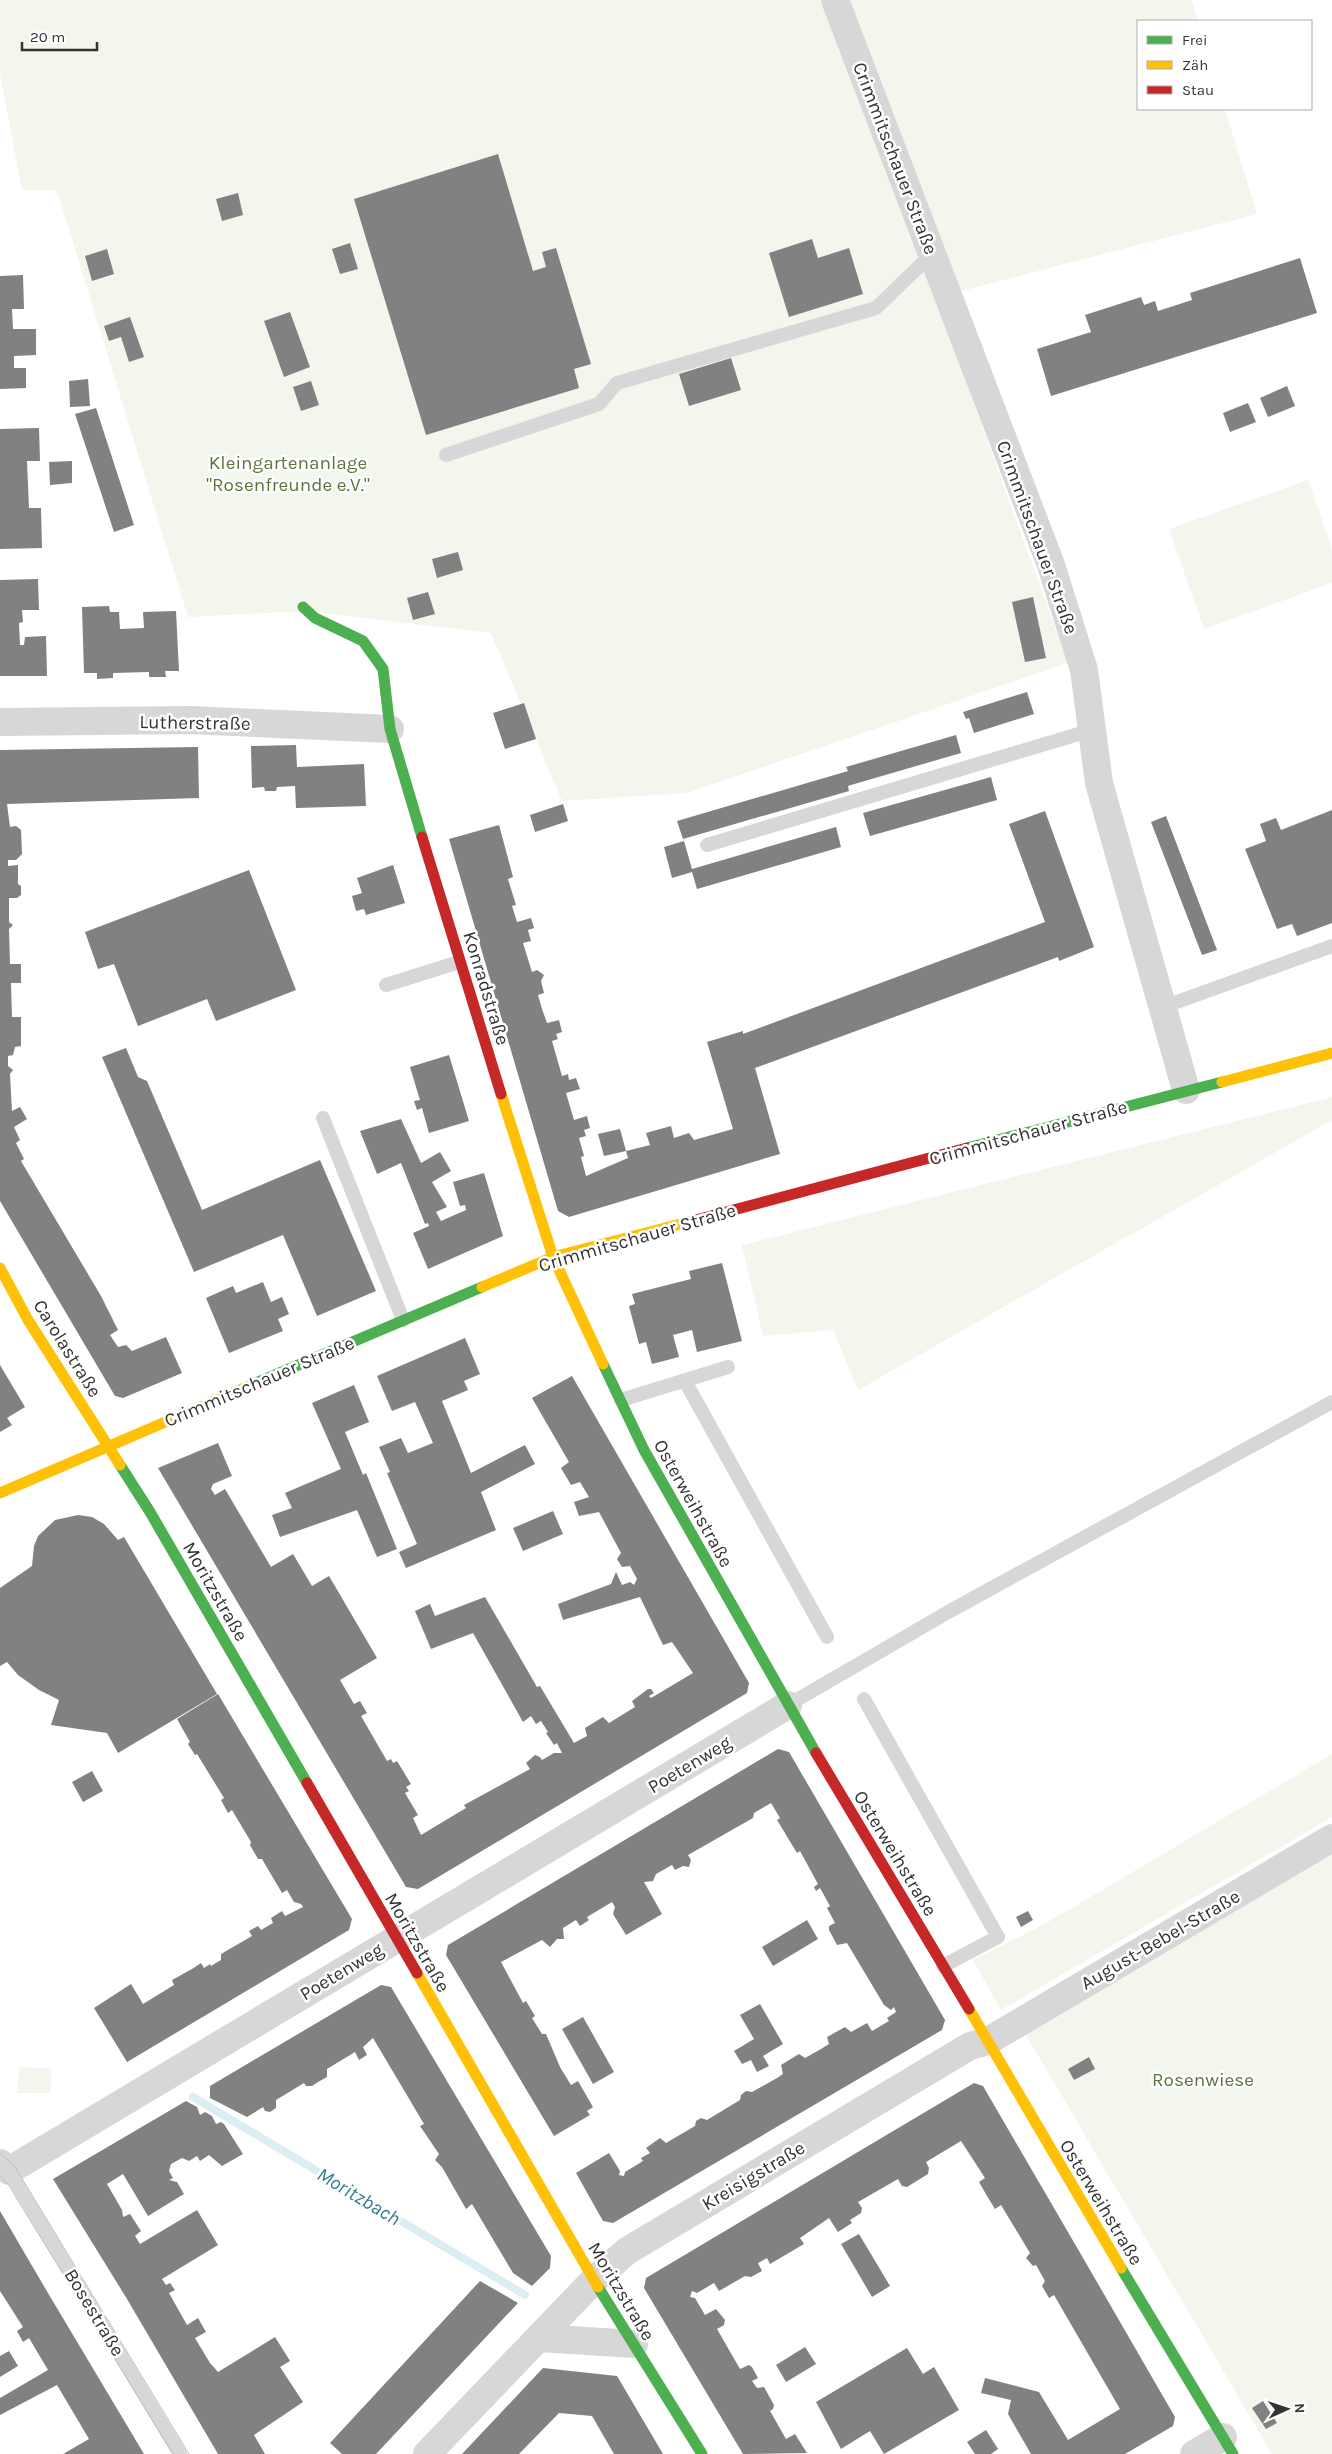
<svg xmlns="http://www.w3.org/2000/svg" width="1332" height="2454" font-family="Karla,sans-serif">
  <rect width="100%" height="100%" fill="#fff"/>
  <path fill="#f2f6ed" d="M 0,0 L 1192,0 L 1198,21 L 1138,21 L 1138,109 L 1225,109 L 1257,214 L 954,293 L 830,7 L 1068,663 L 687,793 L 562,801 L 491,633 L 305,611 L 188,617 L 61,203 L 55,190 L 22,190 L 0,74 Z
    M 1308,480 L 1332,549 L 1332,583 L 1204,629 L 1169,529 Z
    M 1332,1097 L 1332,1120 L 858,1390 L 833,1330 L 763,1336 L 742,1245 Z
    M 1332,1754 L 1332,1817 L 1001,2010 L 973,1960 L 1043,1925 Z
    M 1332,1853 L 1332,2454 L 1272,2454 L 1025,2033 Z
    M 19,2067 L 52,2068 L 50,2093 L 17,2093 Z"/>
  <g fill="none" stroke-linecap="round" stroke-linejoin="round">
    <path stroke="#daeef3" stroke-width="8" d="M 193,2097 L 525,2295"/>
  </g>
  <path fill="#818181" d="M 498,154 L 533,271 L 546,267 L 542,252 L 556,248 L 591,364 L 574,369 L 579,388 L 426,435 L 354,199 Z
    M 238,193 L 243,215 L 222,221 L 216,199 Z
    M 812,239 L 818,258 L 849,248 L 863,294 L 789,317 L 769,253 Z
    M 350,243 L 358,269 L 340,274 L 332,249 Z
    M 107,249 L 114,274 L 92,281 L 85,256 Z
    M 1300,258 L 1317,313 L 1051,396 L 1037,349 L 1091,332 L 1085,315 L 1141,297 L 1144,305 L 1155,301 L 1158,311 L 1192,300 L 1190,293 Z
    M 23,275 L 24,309 L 12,309 L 13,329 L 36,329 L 36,355 L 14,356 L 14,368 L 26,368 L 26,388 L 0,389 L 0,276 Z
    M 290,312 L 310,367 L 284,377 L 264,321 Z
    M 130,317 L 144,357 L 129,362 L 121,337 L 109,341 L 104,326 Z
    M 731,358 L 741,390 L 689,406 L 679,374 Z
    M 88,379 L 90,406 L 70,407 L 69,381 Z
    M 311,381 L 319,405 L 301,411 L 293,387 Z
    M 1287,386 L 1295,406 L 1268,417 L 1260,398 Z
    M 1248,403 L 1256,422 L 1230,432 L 1223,413 Z
    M 96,408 L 134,525 L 114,532 L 75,414 Z
    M 39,428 L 40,461 L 27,461 L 29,508 L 41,508 L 42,548 L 0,549 L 0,429 Z
    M 72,461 L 72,483 L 50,485 L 49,462 Z
    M 458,552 L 463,570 L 437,578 L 432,559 Z
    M 38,579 L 39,610 L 22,610 L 23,622 L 19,623 L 20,645 L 24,645 L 25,637 L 46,636 L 47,676 L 0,676 L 0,580 Z
    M 428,592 L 435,614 L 413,620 L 407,598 Z
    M 1033,597 L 1046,658 L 1025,662 L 1012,602 Z
    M 109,606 L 110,612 L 119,612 L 120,629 L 144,628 L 143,612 L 176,611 L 179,671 L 165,671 L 166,677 L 149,677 L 149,672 L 113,673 L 113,678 L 97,679 L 97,673 L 84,673 L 82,607 Z
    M 1027,692 L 1034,714 L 974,733 L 969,718 L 966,719 L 963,712 Z
    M 524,703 L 536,739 L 505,749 L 493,713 Z
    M 956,735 L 961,753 L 851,785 L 848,786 L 849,791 L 683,839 L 677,821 L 848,771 L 846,767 Z
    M 296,745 L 297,767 L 364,764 L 366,806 L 296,808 L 295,786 L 277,787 L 276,791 L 265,791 L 264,787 L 252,788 L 251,746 Z
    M 198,747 L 199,798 L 7,804 L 10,827 L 16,826 L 21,830 L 22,854 L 16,860 L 8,860 L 8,866 L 18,865 L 18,884 L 21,886 L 21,895 L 17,898 L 9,898 L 9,922 L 13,925 L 9,929 L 10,964 L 21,964 L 21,983 L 11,983 L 12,1017 L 21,1017 L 21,1046 L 15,1047 L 13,1055 L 8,1056 L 8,1066 L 13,1070 L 10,1074 L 12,1111 L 20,1107 L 27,1119 L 14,1127 L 20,1140 L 16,1143 L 24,1159 L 21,1161 L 101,1296 L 118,1330 L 110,1335 L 118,1347 L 126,1345 L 132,1351 L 166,1337 L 182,1373 L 123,1398 L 115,1396 L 0,1201 L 0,750 Z
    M 991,777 L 997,800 L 870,836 L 863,813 Z
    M 563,804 L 568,821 L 535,832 L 530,815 Z
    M 1332,810 L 1332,923 L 1297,936 L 1292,924 L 1277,929 L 1245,849 L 1266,841 L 1260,824 L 1276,818 L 1281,830 Z
    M 1045,811 L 1094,947 L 1059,961 L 1058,957 L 755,1068 L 780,1154 L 569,1217 L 558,1211 L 449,839 L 499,825 L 513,877 L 508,879 L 516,905 L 512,906 L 517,922 L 531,918 L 534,928 L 528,930 L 531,941 L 523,943 L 532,972 L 537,970 L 544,975 L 541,981 L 544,993 L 538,995 L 542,1009 L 547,1023 L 559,1020 L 562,1032 L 556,1034 L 558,1039 L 552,1041 L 562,1076 L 568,1074 L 569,1080 L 576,1078 L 580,1089 L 566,1093 L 574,1120 L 587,1116 L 590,1128 L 584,1130 L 586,1136 L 579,1138 L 584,1156 L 581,1157 L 586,1176 L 628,1158 L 626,1151 L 650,1145 L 646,1133 L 671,1126 L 674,1138 L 689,1133 L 694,1140 L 733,1129 L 707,1042 L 743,1031 L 743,1034 L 1045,922 L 1009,824 Z
    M 1166,816 L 1217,950 L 1202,955 L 1151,822 Z
    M 836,827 L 841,847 L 697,889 L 692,872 L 672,878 L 664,847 L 684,841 L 692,869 Z
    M 393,865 L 405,903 L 366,915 L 364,909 L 356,911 L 352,896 L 362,893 L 357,878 Z
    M 249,870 L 296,990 L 216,1021 L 207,999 L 138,1026 L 114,964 L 98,969 L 85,932 Z
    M 126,1048 L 138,1077 L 147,1081 L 202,1210 L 320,1160 L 376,1291 L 317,1316 L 283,1235 L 194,1272 L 102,1057 Z
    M 449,1055 L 469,1121 L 429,1133 L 422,1108 L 417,1110 L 414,1101 L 420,1100 L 410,1067 Z
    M 401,1119 L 421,1163 L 440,1152 L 451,1171 L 432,1182 L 447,1207 L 436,1212 L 441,1221 L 466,1210 L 465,1205 L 460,1206 L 453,1182 L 484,1173 L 503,1236 L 428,1269 L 413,1233 L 429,1226 L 428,1223 L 425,1224 L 401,1163 L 377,1174 L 360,1131 Z
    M 620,1129 L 626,1151 L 604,1156 L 598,1134 Z
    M 722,1263 L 742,1341 L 697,1352 L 692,1330 L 673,1335 L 679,1357 L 652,1364 L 646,1342 L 639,1344 L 629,1306 L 635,1304 L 632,1294 L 691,1279 L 689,1271 Z
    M 263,1282 L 271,1302 L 282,1297 L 289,1314 L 278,1319 L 283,1331 L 229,1353 L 206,1298 L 233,1286 L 236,1293 Z
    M 465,1338 L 480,1374 L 464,1381 L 468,1390 L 442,1401 L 471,1473 L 525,1445 L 535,1464 L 481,1492 L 496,1530 L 406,1568 L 399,1552 L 417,1544 L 387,1473 L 390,1472 L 379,1447 L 401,1438 L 408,1453 L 433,1443 L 415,1402 L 392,1411 L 377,1376 Z
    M 0,1365 L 25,1407 L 7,1418 L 12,1425 L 0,1432 Z
    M 572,1376 L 749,1683 L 747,1693 L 418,1889 L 406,1887 L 158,1468 L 218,1443 L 232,1476 L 213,1484 L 211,1489 L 215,1495 L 225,1489 L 271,1567 L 293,1554 L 312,1586 L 329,1576 L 377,1658 L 340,1680 L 354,1704 L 360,1701 L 367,1713 L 361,1716 L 387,1761 L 391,1759 L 393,1763 L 397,1761 L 411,1784 L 406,1787 L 409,1791 L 405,1793 L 418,1815 L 413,1818 L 421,1835 L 466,1808 L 464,1805 L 530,1769 L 526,1763 L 535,1755 L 540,1757 L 542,1760 L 554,1753 L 562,1753 L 557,1743 L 554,1745 L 546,1733 L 548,1732 L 541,1721 L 536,1724 L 531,1716 L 523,1722 L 473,1633 L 431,1649 L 415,1611 L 430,1604 L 435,1616 L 485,1597 L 537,1687 L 540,1686 L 574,1743 L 587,1736 L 585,1728 L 603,1717 L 609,1723 L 635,1707 L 632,1701 L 648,1689 L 651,1689 L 654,1693 L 649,1696 L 651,1698 L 693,1673 L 672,1642 L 663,1645 L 640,1597 L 563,1620 L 558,1604 L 611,1584 L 616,1572 L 622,1585 L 630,1582 L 634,1585 L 637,1579 L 630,1566 L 622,1567 L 617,1559 L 621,1553 L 599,1512 L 579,1516 L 574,1502 L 589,1497 L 580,1482 L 571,1485 L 561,1468 L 569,1462 L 532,1398 Z
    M 354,1385 L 369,1422 L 345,1432 L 363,1475 L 366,1473 L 397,1549 L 377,1557 L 357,1510 L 280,1537 L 272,1515 L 292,1508 L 285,1493 L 341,1469 L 312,1403 Z
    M 553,1511 L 563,1534 L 523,1551 L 513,1528 Z
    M 78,1515 L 92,1517 L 104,1524 L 118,1540 L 124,1537 L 217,1694 L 118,1753 L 107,1733 L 51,1725 L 59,1700 L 39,1690 L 18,1675 L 7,1662 L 0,1666 L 0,1588 L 32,1566 L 34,1546 L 38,1536 L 55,1520 Z
    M 218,1694 L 352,1919 L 349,1930 L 127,2062 L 94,2008 L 131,1984 L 143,2004 L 174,1985 L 172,1980 L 192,1969 L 201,1963 L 204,1968 L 210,1964 L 211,1966 L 221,1960 L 221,1954 L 252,1936 L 249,1931 L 258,1926 L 261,1930 L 273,1923 L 271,1918 L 282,1911 L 285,1916 L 303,1907 L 301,1904 L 294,1902 L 287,1890 L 282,1893 L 262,1859 L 258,1859 L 250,1845 L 251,1842 L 232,1810 L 228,1813 L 221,1800 L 224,1798 L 197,1754 L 195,1755 L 188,1744 L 190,1742 L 177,1719 Z
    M 778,1749 L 789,1752 L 945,2020 L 942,2030 L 613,2223 L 603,2221 L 576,2173 L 609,2153 L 620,2171 L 619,2175 L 624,2176 L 625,2172 L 643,2161 L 641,2158 L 650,2153 L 646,2148 L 660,2138 L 666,2143 L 695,2126 L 696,2121 L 701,2118 L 707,2120 L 740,2100 L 741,2095 L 746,2091 L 752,2092 L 777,2078 L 783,2074 L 781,2065 L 799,2054 L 805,2058 L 821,2049 L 829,2044 L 827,2037 L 845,2027 L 851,2032 L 867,2023 L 872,2031 L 889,2021 L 887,2018 L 896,2012 L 894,2007 L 891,2010 L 884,2005 L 847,1943 L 837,1945 L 829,1930 L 829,1926 L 835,1923 L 827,1908 L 830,1906 L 820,1888 L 816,1891 L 814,1887 L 818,1884 L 800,1851 L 797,1853 L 777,1820 L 780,1818 L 771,1803 L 754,1813 L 753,1818 L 688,1855 L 691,1860 L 689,1867 L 683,1866 L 675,1870 L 672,1865 L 656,1874 L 653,1881 L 644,1882 L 662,1914 L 626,1935 L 613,1914 L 615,1907 L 612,1902 L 587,1917 L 589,1920 L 580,1926 L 576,1920 L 563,1928 L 564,1939 L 557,1939 L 550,1947 L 542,1940 L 501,1962 L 523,2003 L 526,2001 L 535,2016 L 532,2018 L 542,2034 L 546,2034 L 560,2067 L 571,2085 L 578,2081 L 593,2107 L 587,2111 L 590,2115 L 554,2136 L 446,1955 L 448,1945 Z
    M 92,1771 L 103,1791 L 83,1802 L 72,1782 Z
    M 1028,1911 L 1033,1920 L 1021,1927 L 1016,1917 Z
    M 807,1920 L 818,1939 L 773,1966 L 762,1947 Z
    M 381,1985 L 391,1987 L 551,2256 L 550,2268 L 532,2286 L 513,2273 L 472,2204 L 466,2209 L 442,2167 L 435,2160 L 439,2154 L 420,2126 L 424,2124 L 373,2038 L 363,2047 L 367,2055 L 359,2060 L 355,2052 L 327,2069 L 327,2077 L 318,2082 L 312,2086 L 306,2086 L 304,2083 L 276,2100 L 276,2108 L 270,2112 L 265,2111 L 263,2107 L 247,2117 L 210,2098 L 210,2086 Z
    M 760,2004 L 783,2044 L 763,2056 L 769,2066 L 757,2072 L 751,2060 L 742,2064 L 734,2051 L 754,2039 L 740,2015 Z
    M 583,2017 L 614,2072 L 593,2084 L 562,2029 Z
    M 1089,2057 L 1095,2069 L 1074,2080 L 1068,2069 Z
    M 974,2083 L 983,2086 L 1079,2251 L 1175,2417 L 1173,2426 L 1125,2454 L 1031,2454 L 1008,2414 L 1011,2400 L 981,2393 L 985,2378 L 1039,2392 L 1068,2440 L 1120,2409 L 1054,2295 L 1049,2298 L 1042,2286 L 1045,2281 L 1036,2265 L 1033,2266 L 1026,2258 L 1030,2253 L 1001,2205 L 995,2209 L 987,2196 L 979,2182 L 985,2178 L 961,2141 L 926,2162 L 929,2168 L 928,2174 L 907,2187 L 902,2186 L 898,2179 L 858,2202 L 862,2208 L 861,2213 L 850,2220 L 852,2223 L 838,2232 L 829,2218 L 800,2238 L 804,2244 L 770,2264 L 767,2258 L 758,2263 L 762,2271 L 751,2277 L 745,2276 L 719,2291 L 714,2283 L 697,2293 L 692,2291 L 690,2297 L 695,2298 L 705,2315 L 716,2309 L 725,2320 L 724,2325 L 717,2329 L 740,2369 L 749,2365 L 752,2367 L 758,2378 L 752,2381 L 757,2388 L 764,2387 L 774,2405 L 773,2409 L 770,2411 L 786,2439 L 795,2434 L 807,2453 L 743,2454 L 644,2288 L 646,2278 Z
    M 186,2101 L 197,2107 L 200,2115 L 205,2112 L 212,2116 L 216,2124 L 221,2122 L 224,2124 L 243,2154 L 222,2166 L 209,2155 L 200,2161 L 197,2156 L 189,2161 L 182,2158 L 171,2164 L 169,2171 L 173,2178 L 169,2180 L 177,2182 L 184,2194 L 148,2216 L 123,2174 L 107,2184 L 122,2210 L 123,2217 L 130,2214 L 141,2231 L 135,2236 L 140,2244 L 197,2210 L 218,2245 L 162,2279 L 166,2285 L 170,2283 L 175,2290 L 169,2293 L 187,2325 L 198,2318 L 206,2332 L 195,2338 L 210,2363 L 218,2372 L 275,2337 L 290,2361 L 280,2367 L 303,2402 L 254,2435 L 265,2454 L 218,2454 L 127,2299 L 53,2179 Z
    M 0,2211 L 45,2288 L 144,2454 L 63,2454 L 89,2439 L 57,2385 L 0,2415 L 0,2398 L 48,2370 L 29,2338 L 23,2342 L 17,2331 L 23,2327 L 0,2291 Z
    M 859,2234 L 890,2286 L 872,2297 L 841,2244 Z
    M 480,2281 L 518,2303 L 376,2454 L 342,2454 L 330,2443 Z
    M 805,2347 L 816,2364 L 786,2382 L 776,2365 Z
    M 907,2348 L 923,2374 L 934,2367 L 959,2410 L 884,2454 L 870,2431 L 841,2449 L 816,2402 Z
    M 9,2351 L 18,2366 L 0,2377 L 0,2356 Z
    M 543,2368 L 617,2376 L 663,2454 L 614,2454 L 592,2416 L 559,2413 L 519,2454 L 462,2454 Z
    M 1263,2401 L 1277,2423 L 1266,2429 L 1252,2408 Z
    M 986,2430 L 998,2449 L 991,2454 L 975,2454 L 967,2442 Z"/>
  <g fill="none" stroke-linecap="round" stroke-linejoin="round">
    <path stroke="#d7d7d7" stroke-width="14" d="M 446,455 L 599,404 L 617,383 L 876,308 L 932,254
      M 707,845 L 1092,730
      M 386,985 L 459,962
      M 1163,1007 L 1332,946
      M 323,1118 L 403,1320
      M 685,1381 L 827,1637
      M 621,1400 L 728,1367
      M 864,1699 L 998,1937 L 943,1966
      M 788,1705 L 950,1611 L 1332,1402
      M 9,2171 L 180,2454"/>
    <path stroke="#d7d7d7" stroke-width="28" d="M 835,0 L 1051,565 L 1084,670 L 1099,783 L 1186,1090
      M 0,722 L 190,720 L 390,729
      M 0,2163 L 9,2171 L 15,2167 L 788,1705
      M 539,2338 L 634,2344
      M 427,2454 L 594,2280 L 627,2251 L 970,2046 L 988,2041 L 1332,1838
      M 1194,2454 L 1223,2437"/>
    <path stroke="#4caf50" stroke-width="11" d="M 303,607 L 315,618 L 363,641 L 383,669 L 390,729 L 422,837
      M 967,1148 L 1222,1082
      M 603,1364 L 644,1450 L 816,1753
      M 256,1383 L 482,1287
      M 120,1465 L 150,1512 L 307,1783
      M 1121,2268 L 1233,2454
      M 598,2287 L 702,2454"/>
    <path stroke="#ffc107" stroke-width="11" d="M 1222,1082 L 1332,1053
      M 501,1094 L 553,1257 L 603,1364
      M 0,1268 L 28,1320 L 120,1465
      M 482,1287 L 553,1257 L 692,1221
      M 0,1493 L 256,1383
      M 417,1973 L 598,2287
      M 969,2009 L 1121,2268"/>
    <path stroke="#c62828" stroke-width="11" d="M 422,837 L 501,1094
      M 692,1221 L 967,1148
      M 816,1753 L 969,2009
      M 307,1783 L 417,1973"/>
    <path stroke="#bebebe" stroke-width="1" d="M 0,2153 L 15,2167 L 189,2454
      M 0,2175 L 8,2184 L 173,2454"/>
  </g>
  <g text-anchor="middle" stroke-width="5" stroke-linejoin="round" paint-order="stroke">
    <g font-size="19" fill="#333" stroke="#fff">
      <text transform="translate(896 158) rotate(69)" y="7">Crimmitschauer Straße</text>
      <text transform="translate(1038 537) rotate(70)" y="7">Crimmitschauer Straße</text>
      <text transform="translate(195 722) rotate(1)" y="7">Lutherstraße</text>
      <text transform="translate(487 988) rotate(73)" y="7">Konradstraße</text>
      <text transform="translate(1028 1132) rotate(-15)" y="7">Crimmitschauer Straße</text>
      <text transform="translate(637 1237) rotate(-16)" y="7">Crimmitschauer Straße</text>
      <text transform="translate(68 1348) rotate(58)" y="7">Carolastraße</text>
      <text transform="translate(259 1381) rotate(-23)" y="7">Crimmitschauer Straße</text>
      <text transform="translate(694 1503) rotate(61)" y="7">Osterweihstraße</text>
      <text transform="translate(216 1591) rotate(60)" y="7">Moritzstraße</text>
      <text transform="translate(689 1764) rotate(-31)" y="7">Poetenweg</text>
      <text transform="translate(896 1853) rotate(59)" y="7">Osterweihstraße</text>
      <text transform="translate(1160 1939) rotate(-30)" y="7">August-Bebel-Straße</text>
      <text transform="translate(418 1942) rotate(60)" y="7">Moritzstraße</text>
      <text transform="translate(341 1971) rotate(-31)" y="7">Poetenweg</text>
      <text transform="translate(753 2175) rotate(-31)" y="7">Kreisigstraße</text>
      <text transform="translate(1102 2202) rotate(59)" y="7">Osterweihstraße</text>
      <text transform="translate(622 2291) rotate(59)" y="7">Moritzstraße</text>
      <text transform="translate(95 2312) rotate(59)" y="7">Bosestraße</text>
    </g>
    <g font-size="19" fill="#5f733c" stroke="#fff">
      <text x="288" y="469">Kleingartenanlage<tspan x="288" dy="22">"Rosenfreunde e.V."</tspan></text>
      <text x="1203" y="2086">Rosenwiese</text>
    </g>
    <g font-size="20" font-style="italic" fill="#357b8f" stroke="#fff">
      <text transform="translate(359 2196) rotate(31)" y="7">Moritzbach</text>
    </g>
  </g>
  <rect x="1137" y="20" width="175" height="90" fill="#ffffff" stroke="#adadad"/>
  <rect x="1147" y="36" width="25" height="8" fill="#4caf50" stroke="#adadad"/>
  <text x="1182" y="45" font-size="15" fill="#333333">Frei</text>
  <rect x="1147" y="61" width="25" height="8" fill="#ffc107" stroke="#adadad"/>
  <text x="1182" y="70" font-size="15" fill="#333333">Zäh</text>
  <rect x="1147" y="86" width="25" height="8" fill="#c62828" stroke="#adadad"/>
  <text x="1182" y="95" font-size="15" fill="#333333">Stau</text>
  <g transform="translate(1287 2409) rotate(87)" stroke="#ffffff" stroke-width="4" paint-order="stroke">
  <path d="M0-4L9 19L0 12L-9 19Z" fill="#333333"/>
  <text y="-8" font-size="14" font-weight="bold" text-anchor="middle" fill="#333333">N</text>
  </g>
  <path d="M22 42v8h75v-8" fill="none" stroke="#333333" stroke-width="2.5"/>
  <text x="30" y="42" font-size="15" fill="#333333" stroke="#ffffff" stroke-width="4" paint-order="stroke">20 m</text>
</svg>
